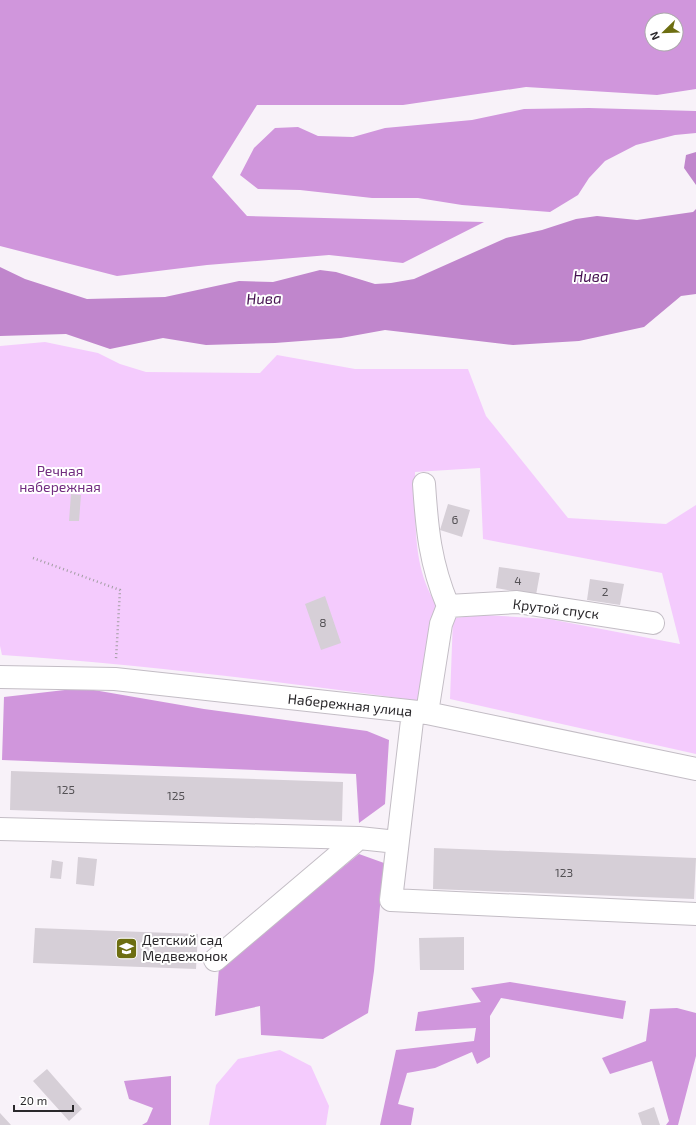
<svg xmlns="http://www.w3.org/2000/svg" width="696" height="1125" font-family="'Exo 2',sans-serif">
  <rect width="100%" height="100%" fill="#f8f2f9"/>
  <path fill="#f4cbfd" d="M 45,342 L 98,353 L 120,364 L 146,372 L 260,373 L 277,355 L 355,369 L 468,369 L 486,416 L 568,518 L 666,524 L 696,505 L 696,754 L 450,699 L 453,618 L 485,615 L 549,619 L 680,644 L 662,573 L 483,539 L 480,468 L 415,472 C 416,516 411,567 437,605 L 420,701 C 281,682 142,664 2,655 L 0,646 L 0,346 Z
    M 280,1050 L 311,1066 L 329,1106 L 326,1125 L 209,1125 L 216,1085 L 238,1059 Z"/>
  <path fill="#d096dc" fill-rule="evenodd" d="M 0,0 L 696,0 L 696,89 L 657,95 L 526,87 L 403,105 L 257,105 L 212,177 L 247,216 L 484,222 L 403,263 L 329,255 L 207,265 L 117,276 L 0,246 ZM 652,20 L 676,20 L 676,44 L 652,44 Z
    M 589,108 L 696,111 L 696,133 L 675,135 L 636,145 L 605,161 L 589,178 L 578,195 L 550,212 L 462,205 L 418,198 L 372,198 L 300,190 L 258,189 L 240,175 L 254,148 L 275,128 L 298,127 L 318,136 L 353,137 L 385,128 L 472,120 L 524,109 Z
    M 82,688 L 204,709 L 367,731 L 389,740 L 385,804 L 359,823 L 356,774 L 2,760 L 4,697 Z
    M 359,854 L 384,863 L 374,971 L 368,1013 L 323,1039 L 261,1035 L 260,1006 L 215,1016 L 219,968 Z
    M 510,982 L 626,1001 L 623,1019 L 501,998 L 490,1016 L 490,1057 L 477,1064 L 472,1052 L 435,1068 L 407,1073 L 398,1104 L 414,1108 L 411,1125 L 380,1125 L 396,1050 L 474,1041 L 476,1028 L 415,1031 L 418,1012 L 481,1002 L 471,988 Z
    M 677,1008 L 696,1013 L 696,1056 L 678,1125 L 666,1125 L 669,1121 L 652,1061 L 610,1074 L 602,1058 L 646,1041 L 650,1009 Z
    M 171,1076 L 171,1125 L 142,1125 L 147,1122 L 153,1108 L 129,1099 L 124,1081 Z"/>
  <path fill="#c086cc" d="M 696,152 L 696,185 L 684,168 L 686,155 Z
    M 696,209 L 696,294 L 681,296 L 644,327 L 579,341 L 513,345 L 385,330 L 341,338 L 275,343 L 206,345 L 163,338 L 110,349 L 66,334 L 0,336 L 0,267 L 25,279 L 87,299 L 165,297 L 239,281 L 273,282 L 320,270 L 336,272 L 375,284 L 391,283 L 414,279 L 506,238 L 542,230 L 576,219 L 597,216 L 637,220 L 693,212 Z"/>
  <path fill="#d6cfd7" d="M 71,494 L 81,495 L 79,521 L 69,521 Z
    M 448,504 L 470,510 L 462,537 L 440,530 Z
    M 499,567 L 540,573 L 536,595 L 496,588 Z
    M 590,579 L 624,584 L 620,605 L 587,600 Z
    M 325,596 L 341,643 L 321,650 L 305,604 Z
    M 11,771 L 343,782 L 342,821 L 10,810 Z
    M 434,848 L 696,858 L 694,899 L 433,889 Z
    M 78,857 L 97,859 L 94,886 L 76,884 Z
    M 52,860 L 63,862 L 61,879 L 50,878 Z
    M 35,928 L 198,934 L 196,969 L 33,963 Z
    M 464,937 L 464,970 L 420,970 L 419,938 Z
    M 47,1069 L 82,1109 L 69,1121 L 33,1081 Z
    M 654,1107 L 660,1125 L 642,1125 L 638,1113 Z
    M 0,1113 L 11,1125 L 0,1125 Z"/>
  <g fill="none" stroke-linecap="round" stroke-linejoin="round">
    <defs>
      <path id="minor" d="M 424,484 C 427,529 430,563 448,606
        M 0,677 L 115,679 L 427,713 L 696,769
        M 413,712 L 391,900 L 696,914
        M 427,713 L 441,624 L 448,606 L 517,602 L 653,623
        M 0,829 L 359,838
        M 215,960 L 359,838 L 397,842"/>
    </defs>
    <use href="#minor" stroke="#c3bdc5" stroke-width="24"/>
    <path stroke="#a29ea3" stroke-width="2.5" stroke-dasharray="1 3" stroke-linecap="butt" d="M 33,558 L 120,590 L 116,659"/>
    <use href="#minor" stroke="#fff" stroke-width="22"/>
  </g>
  <defs>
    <symbol id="school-square" viewBox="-11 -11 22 22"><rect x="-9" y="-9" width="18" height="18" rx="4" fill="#6d6e11" stroke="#fff"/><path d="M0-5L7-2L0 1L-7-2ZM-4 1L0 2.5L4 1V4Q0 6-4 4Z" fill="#fff"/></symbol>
  </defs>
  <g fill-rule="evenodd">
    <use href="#school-square" x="114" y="936" width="25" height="25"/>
  </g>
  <g text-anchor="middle" stroke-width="4" stroke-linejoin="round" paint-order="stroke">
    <g font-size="12" fill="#555256">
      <text x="455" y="524">6</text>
      <text x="518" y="585">4</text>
      <text x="605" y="596">2</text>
      <text x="323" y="627">8</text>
      <text x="66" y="794">125</text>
      <text x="176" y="800">125</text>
      <text x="564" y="877">123</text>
    </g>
    <g font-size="14" fill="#722d80" stroke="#fff">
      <text x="60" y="476">Речная<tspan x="60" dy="16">набережная</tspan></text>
    </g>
    <g font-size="14" fill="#2a282b" stroke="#fff">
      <text transform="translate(556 609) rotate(7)" y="5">Крутой спуск</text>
      <text transform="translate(350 705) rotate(6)" y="5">Набережная улица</text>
    </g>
    <g font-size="14" fill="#2a282b" stroke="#fff" text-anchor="start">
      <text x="142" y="945">Детский сад<tspan x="142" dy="16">Медвежонок</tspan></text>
    </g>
    <g font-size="15" font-style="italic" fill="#451050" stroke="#fff">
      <text x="591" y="282">Нива</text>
      <text transform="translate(264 299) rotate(-2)" y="5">Нива</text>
    </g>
  </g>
  <g transform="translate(664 32) rotate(247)"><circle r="19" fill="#ffffff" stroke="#aaa9aa"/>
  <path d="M0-3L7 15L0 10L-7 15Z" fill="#6d6e11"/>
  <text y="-6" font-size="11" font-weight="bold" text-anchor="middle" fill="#2a282b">N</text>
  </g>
  <path d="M14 1105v6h59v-6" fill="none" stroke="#2a282b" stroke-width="2"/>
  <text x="20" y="1105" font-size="12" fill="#2a282b" stroke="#ffffff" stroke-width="3" paint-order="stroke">20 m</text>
</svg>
